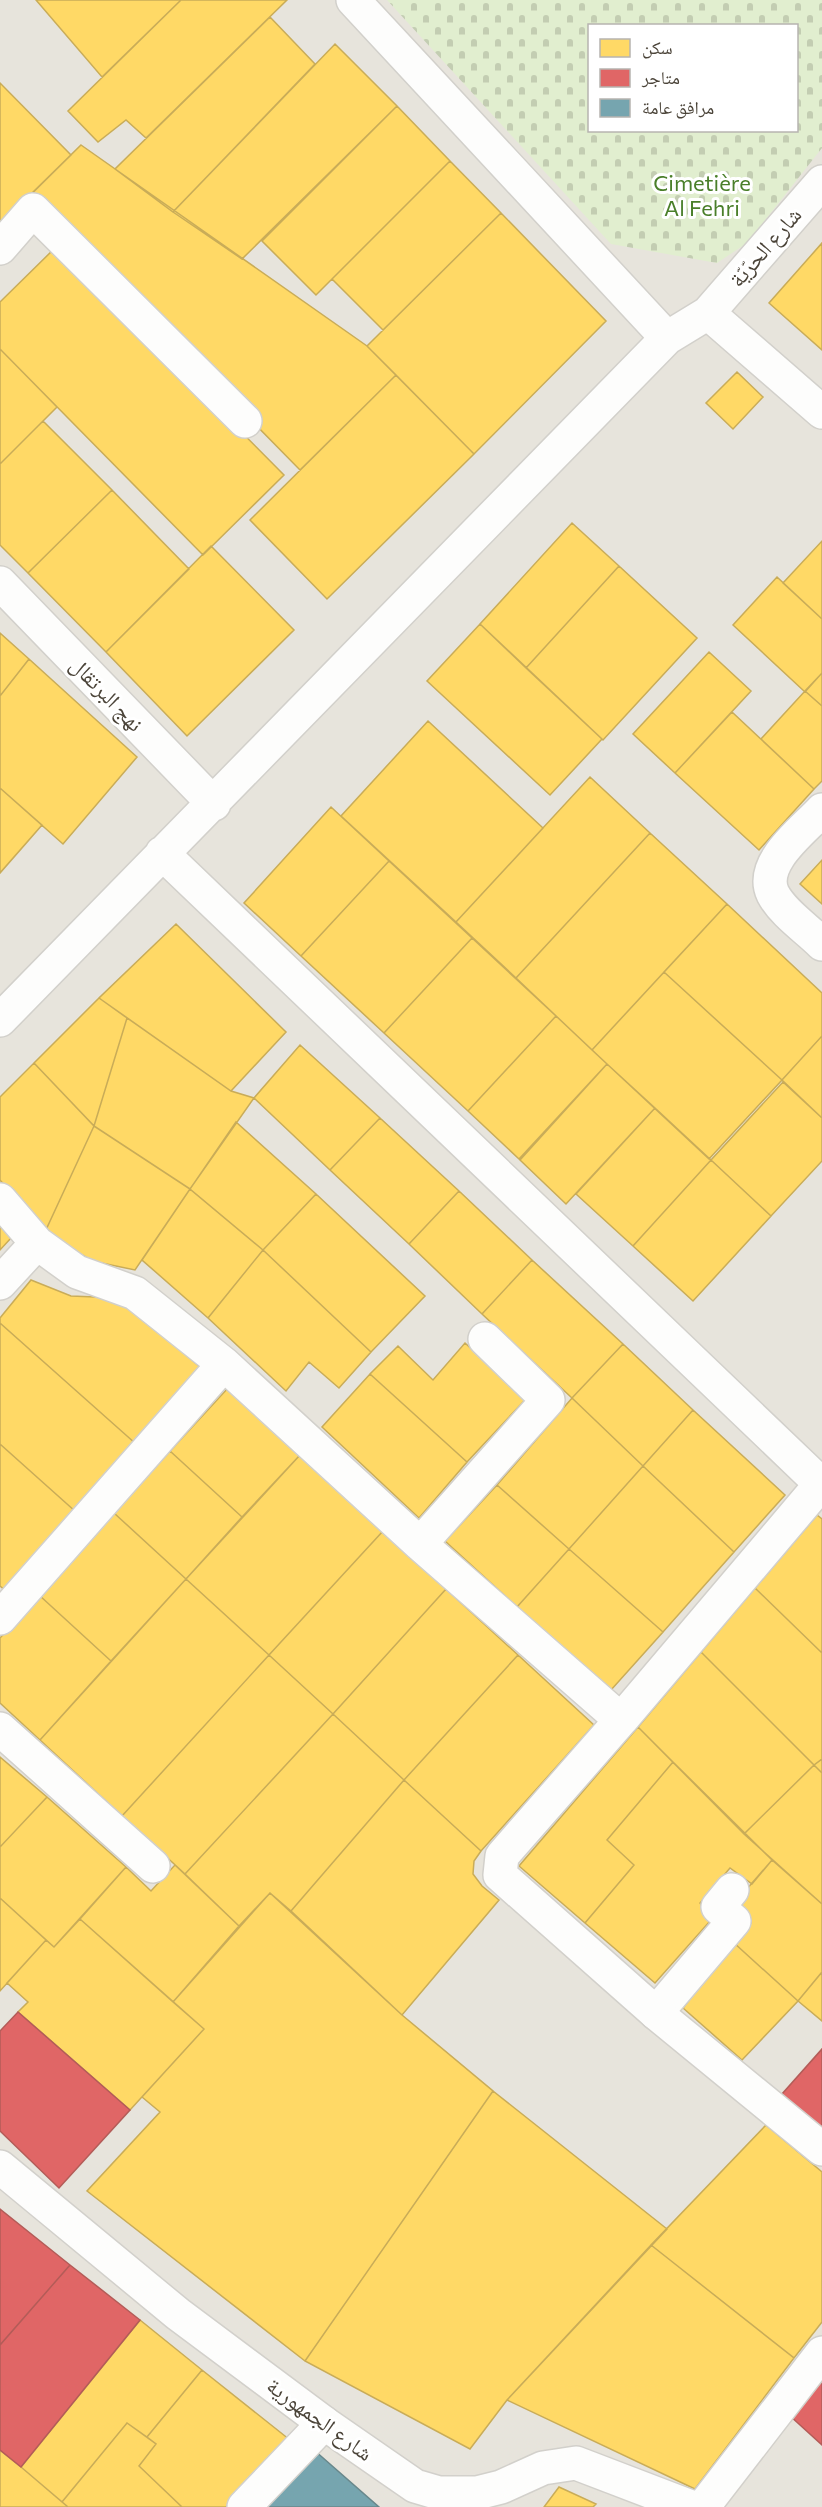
<svg xmlns="http://www.w3.org/2000/svg" width="822" height="2507" font-family="Commissioner,'Noto Naskh Arabic',sans-serif">
  <defs>
    <pattern id="cemetery-stones" width="16" height="16" patternUnits="userSpaceOnUse" patternTransform="scale(1.5)"><rect width="16" height="16" fill="#e1eecf"/><path d="M2 7V4a2 2 0 0 1 4 0v3zM10 15v-3a2 2 0 0 1 4 0v3z" fill="#c3cdb2"/></pattern>
  </defs>
  <rect width="100%" height="100%" fill="#f4f2ee"/>
  <path fill="#e7e4dc" fill-rule="evenodd" d="M 0,0 L 822,0 L 822,2507 L 0,2507 ZM 590,26 L 796,26 L 796,130 L 590,130 Z"/>
  <path fill="url(#cemetery-stones)" fill-rule="evenodd" d="M 387,0 L 822,0 L 822,148 L 747,243 L 717,263 L 611,244 ZM 590,26 L 796,26 L 796,130 L 590,130 Z"/>
  <path fill="#ffd966" stroke="#c9ac58" stroke-width="1.5" d="M 36,0 L 181,0 L 102,77 Z
    M 181,0 L 287,0 L 146,138 L 126,120 L 98,142 L 68,111 Z
    M 270,17 L 315,64 L 173,212 L 115,169 Z
    M 335,44 L 397,106 L 242,259 L 173,212 Z
    M 0,83 L 71,155 L 0,225 Z
    M 397,106 L 450,161 L 316,295 L 262,241 Z
    M 81,145 L 367,346 L 396,375 L 300,470 L 30,195 Z
    M 450,161 L 501,213 L 383,330 L 332,279 Z
    M 501,213 L 606,321 L 474,454 L 367,346 Z
    M 822,243 L 822,350 L 769,303 Z
    M 57,246 L 284,475 L 203,555 L 0,349 L 0,302 Z
    M 0,349 L 57,407 L 0,464 Z
    M 737,372 L 763,397 L 733,429 L 706,403 Z
    M 396,375 L 474,454 L 327,599 L 250,520 Z
    M 43,421 L 112,490 L 28,573 L 0,545 L 0,464 Z
    M 112,490 L 189,569 L 106,652 L 28,573 Z
    M 572,523 L 619,566 L 526,668 L 480,624 Z
    M 822,541 L 822,619 L 783,583 Z
    M 211,546 L 294,630 L 187,736 L 106,652 Z
    M 619,566 L 697,638 L 603,740 L 526,668 Z
    M 777,577 L 822,619 L 822,673 L 805,692 L 733,625 Z
    M 480,624 L 602,739 L 550,795 L 427,681 Z
    M 0,633 L 29,659 L 0,696 Z
    M 709,652 L 751,691 L 675,773 L 633,734 Z
    M 29,659 L 137,757 L 63,844 L 0,788 L 0,696 Z
    M 822,673 L 822,706 L 805,691 Z
    M 805,691 L 822,706 L 822,781 L 814,789 L 761,739 Z
    M 732,712 L 814,789 L 759,850 L 675,773 Z
    M 428,721 L 543,828 L 456,922 L 341,816 Z
    M 590,777 L 650,833 L 516,978 L 456,922 Z
    M 0,788 L 42,825 L 0,873 Z
    M 331,807 L 389,861 L 301,956 L 244,903 Z
    M 650,833 L 727,904 L 592,1050 L 516,978 Z
    M 822,860 L 822,904 L 800,884 Z
    M 389,861 L 472,938 L 384,1033 L 301,956 Z
    M 727,904 L 822,993 L 822,1036 L 782,1080 L 664,972 Z
    M 176,924 L 286,1032 L 231,1091 L 99,998 Z
    M 472,938 L 556,1016 L 468,1111 L 384,1033 Z
    M 664,972 L 782,1080 L 709,1159 L 592,1050 Z
    M 99,998 L 127,1018 L 94,1126 L 34,1063 Z
    M 556,1016 L 607,1064 L 519,1159 L 468,1111 Z
    M 127,1018 L 231,1091 L 254,1098 L 190,1189 L 94,1126 Z
    M 822,1036 L 822,1118 L 782,1080 Z
    M 300,1045 L 380,1118 L 330,1170 L 254,1098 Z
    M 34,1063 L 94,1126 L 45,1232 L 0,1180 L 0,1097 Z
    M 607,1064 L 655,1108 L 566,1204 L 520,1160 Z
    M 783,1082 L 822,1118 L 822,1161 L 771,1216 L 711,1160 Z
    M 655,1108 L 711,1160 L 633,1246 L 576,1194 Z
    M 380,1118 L 459,1191 L 409,1244 L 330,1170 Z
    M 236,1122 L 316,1194 L 263,1250 L 190,1189 Z
    M 94,1126 L 190,1189 L 135,1270 L 92,1261 L 45,1232 Z
    M 711,1160 L 771,1216 L 693,1301 L 633,1246 Z
    M 190,1189 L 263,1250 L 208,1318 L 142,1260 Z
    M 459,1191 L 532,1260 L 482,1314 L 409,1244 Z
    M 316,1194 L 425,1296 L 371,1352 L 263,1250 Z
    M 0,1226 L 11,1238 L 0,1250 Z
    M 263,1250 L 371,1352 L 339,1388 L 309,1362 L 286,1391 L 208,1318 Z
    M 532,1260 L 623,1344 L 572,1398 L 482,1314 Z
    M 31,1280 L 71,1296 L 120,1298 L 200,1367 L 136,1444 L 0,1323 L 0,1318 Z
    M 0,1323 L 136,1444 L 76,1512 L 0,1444 Z
    M 465,1343 L 526,1399 L 467,1462 L 370,1374 L 398,1346 L 433,1380 Z
    M 623,1344 L 693,1410 L 643,1466 L 572,1398 Z
    M 370,1374 L 467,1462 L 419,1518 L 322,1427 Z
    M 228,1388 L 300,1455 L 242,1517 L 170,1451 Z
    M 572,1398 L 643,1466 L 569,1549 L 497,1485 Z
    M 693,1410 L 785,1495 L 734,1552 L 643,1466 Z
    M 0,1444 L 76,1512 L 6,1591 L 0,1586 Z
    M 170,1451 L 242,1517 L 186,1579 L 114,1513 Z
    M 300,1455 L 383,1531 L 269,1655 L 186,1579 Z
    M 643,1466 L 734,1552 L 663,1632 L 569,1549 Z
    M 497,1485 L 569,1549 L 517,1607 L 445,1541 Z
    M 114,1513 L 186,1579 L 111,1661 L 39,1595 Z
    M 817,1515 L 822,1519 L 822,1653 L 755,1588 Z
    M 383,1531 L 446,1589 L 333,1714 L 269,1655 Z
    M 569,1549 L 663,1632 L 611,1690 L 517,1607 Z
    M 186,1579 L 269,1655 L 122,1816 L 40,1740 Z
    M 755,1588 L 822,1653 L 822,1759 L 814,1765 L 701,1652 Z
    M 446,1589 L 518,1655 L 404,1780 L 333,1714 Z
    M 39,1595 L 111,1661 L 40,1740 L 0,1703 L 0,1638 Z
    M 701,1652 L 814,1765 L 744,1834 L 638,1727 Z
    M 269,1655 L 333,1714 L 185,1874 L 122,1816 Z
    M 518,1655 L 594,1725 L 481,1851 L 404,1780 Z
    M 333,1714 L 404,1780 L 291,1911 L 270,1893 L 239,1926 L 185,1874 Z
    M 638,1727 L 673,1762 L 607,1840 L 634,1865 L 585,1923 L 519,1866 Z
    M 0,1757 L 47,1797 L 0,1847 Z
    M 822,1759 L 822,1773 L 814,1765 Z
    M 673,1762 L 772,1860 L 752,1884 L 730,1868 L 700,1903 L 711,1920 L 655,1983 L 585,1923 L 634,1865 L 607,1840 Z
    M 814,1765 L 822,1773 L 822,1904 L 744,1834 Z
    M 404,1780 L 481,1851 L 474,1861 L 473,1874 L 482,1886 L 499,1900 L 402,2015 L 291,1911 Z
    M 47,1797 L 126,1867 L 54,1947 L 0,1898 L 0,1847 Z
    M 772,1860 L 822,1904 L 822,1972 L 798,2001 L 733,1942 L 751,1923 L 733,1905 Z
    M 175,1865 L 239,1926 L 173,2002 L 80,1919 L 126,1867 L 151,1891 Z
    M 270,1893 L 402,2015 L 493,2091 L 305,2361 L 87,2191 L 160,2112 L 142,2097 L 204,2029 L 173,2002 Z
    M 0,1898 L 46,1940 L 0,1991 Z
    M 80,1919 L 204,2029 L 130,2110 L 18,2012 L 28,2002 L 7,1983 L 46,1940 L 54,1947 Z
    M 733,1942 L 798,2001 L 742,2060 L 683,2008 Z
    M 822,1972 L 822,2021 L 798,2001 Z
    M 493,2091 L 667,2229 L 507,2400 L 470,2449 L 305,2361 Z
    M 766,2125 L 822,2172 L 822,2322 L 794,2358 L 651,2245 Z
    M 651,2245 L 794,2358 L 695,2489 L 507,2400 Z
    M 140,2320 L 202,2370 L 147,2437 L 127,2423 L 62,2502 L 21,2467 Z
    M 202,2370 L 290,2440 L 228,2507 L 182,2507 L 139,2466 L 156,2444 L 147,2437 Z
    M 127,2423 L 156,2444 L 139,2466 L 182,2507 L 68,2507 L 62,2502 Z
    M 0,2450 L 21,2467 L 68,2507 L 0,2507 Z
    M 559,2487 L 596,2504 L 593,2507 L 544,2507 Z"/>
  <path fill="#e06666" stroke="#b35c58" stroke-width="1.5" d="M 18,2012 L 130,2110 L 59,2188 L 0,2131 L 0,2031 Z
    M 822,2049 L 822,2129 L 782,2094 Z
    M 0,2209 L 70,2265 L 0,2345 Z
    M 70,2265 L 140,2320 L 21,2467 L 0,2450 L 0,2345 Z
    M 822,2374 L 822,2445 L 789,2415 Z"/>
  <path fill="#76a5af" stroke="#69888c" stroke-width="1.5" d="M 314,2450 L 379,2507 L 260,2507 Z"/>
  <g fill="none" stroke-linecap="round" stroke-linejoin="round">
    <defs>
      <path id="pedestrian" d="M 656,2013 L 734,1921 L 718,1907 L 732,1890"/>
      <path id="minor" d="M 353,0 L 667,338
        M 0,248 L 33,210 L 245,421
        M 708,313 L 822,412
        M 0,583 L 214,804
        M 822,810 C 804,830 758,863 773,894 C 783,913 807,929 822,944
        M 0,1020 L 667,338 L 708,313 L 822,182
        M 0,1200 L 37,1243 L 0,1283
        M 37,1243 L 77,1272 L 135,1293 L 224,1364 L 420,1544 L 621,1720 L 821,1484 L 162,853
        M 420,1544 L 548,1400 L 485,1339
        M 0,1618 L 224,1364
        M 621,1720 L 502,1856 L 500,1875 L 656,2013 L 822,2149
        M 0,1729 L 153,1866
        M 244,2507 L 324,2423
        M 703,2507 L 822,2353"/>
      <path id="tertiary" d="M 0,2167 L 178,2314 L 324,2423 L 415,2486 L 439,2493 L 477,2493 L 501,2487 L 543,2468 L 576,2463 L 691,2507"/>
    </defs>
    <use href="#pedestrian" stroke="#d2d0cb" stroke-width="36"/>
    <use href="#minor" stroke="#d2d0cb" stroke-width="36"/>
    <use href="#tertiary" stroke="#d2d0cb" stroke-width="36"/>
    <use href="#pedestrian" stroke="#fdfdfc" stroke-width="33"/>
    <use href="#minor" stroke="#fdfdfc" stroke-width="33"/>
    <use href="#tertiary" stroke="#fdfdfc" stroke-width="33"/>
  </g>
  <g text-anchor="middle" stroke-width="6" stroke-linejoin="round" paint-order="stroke">
    <g font-size="22" fill="#4a7f2a" stroke="#fff">
      <text x="702" y="191">Cimetière<tspan x="702" dy="25">Al Fehri</tspan></text>
    </g>
    <g font-size="22" fill="#4b4439" stroke="#fff">
      <text transform="translate(765 247) rotate(-49)" y="8">شارع الحرّيّة</text>
      <text transform="translate(107 694) rotate(46)" y="8">نهج البرتقال</text>
      <text transform="translate(320 2419) rotate(36)" y="8">شارع الجمهورية</text>
    </g>
  </g>
  <rect x="588" y="24" width="210" height="108" fill="#ffffff" stroke="#b7b4b0" stroke-width="1.5"/>
  <rect x="600" y="39" width="30" height="18" fill="#ffd966" stroke="#b7b4b0" stroke-width="1.5"/>
  <text x="642" y="54" font-size="18" fill="#4b4439">سكن</text>
  <rect x="600" y="69" width="30" height="18" fill="#e06666" stroke="#b7b4b0" stroke-width="1.5"/>
  <text x="642" y="84" font-size="18" fill="#4b4439">متاجر</text>
  <rect x="600" y="99" width="30" height="18" fill="#76a5af" stroke="#b7b4b0" stroke-width="1.5"/>
  <text x="642" y="114" font-size="18" fill="#4b4439">مرافق عامة</text>
</svg>
